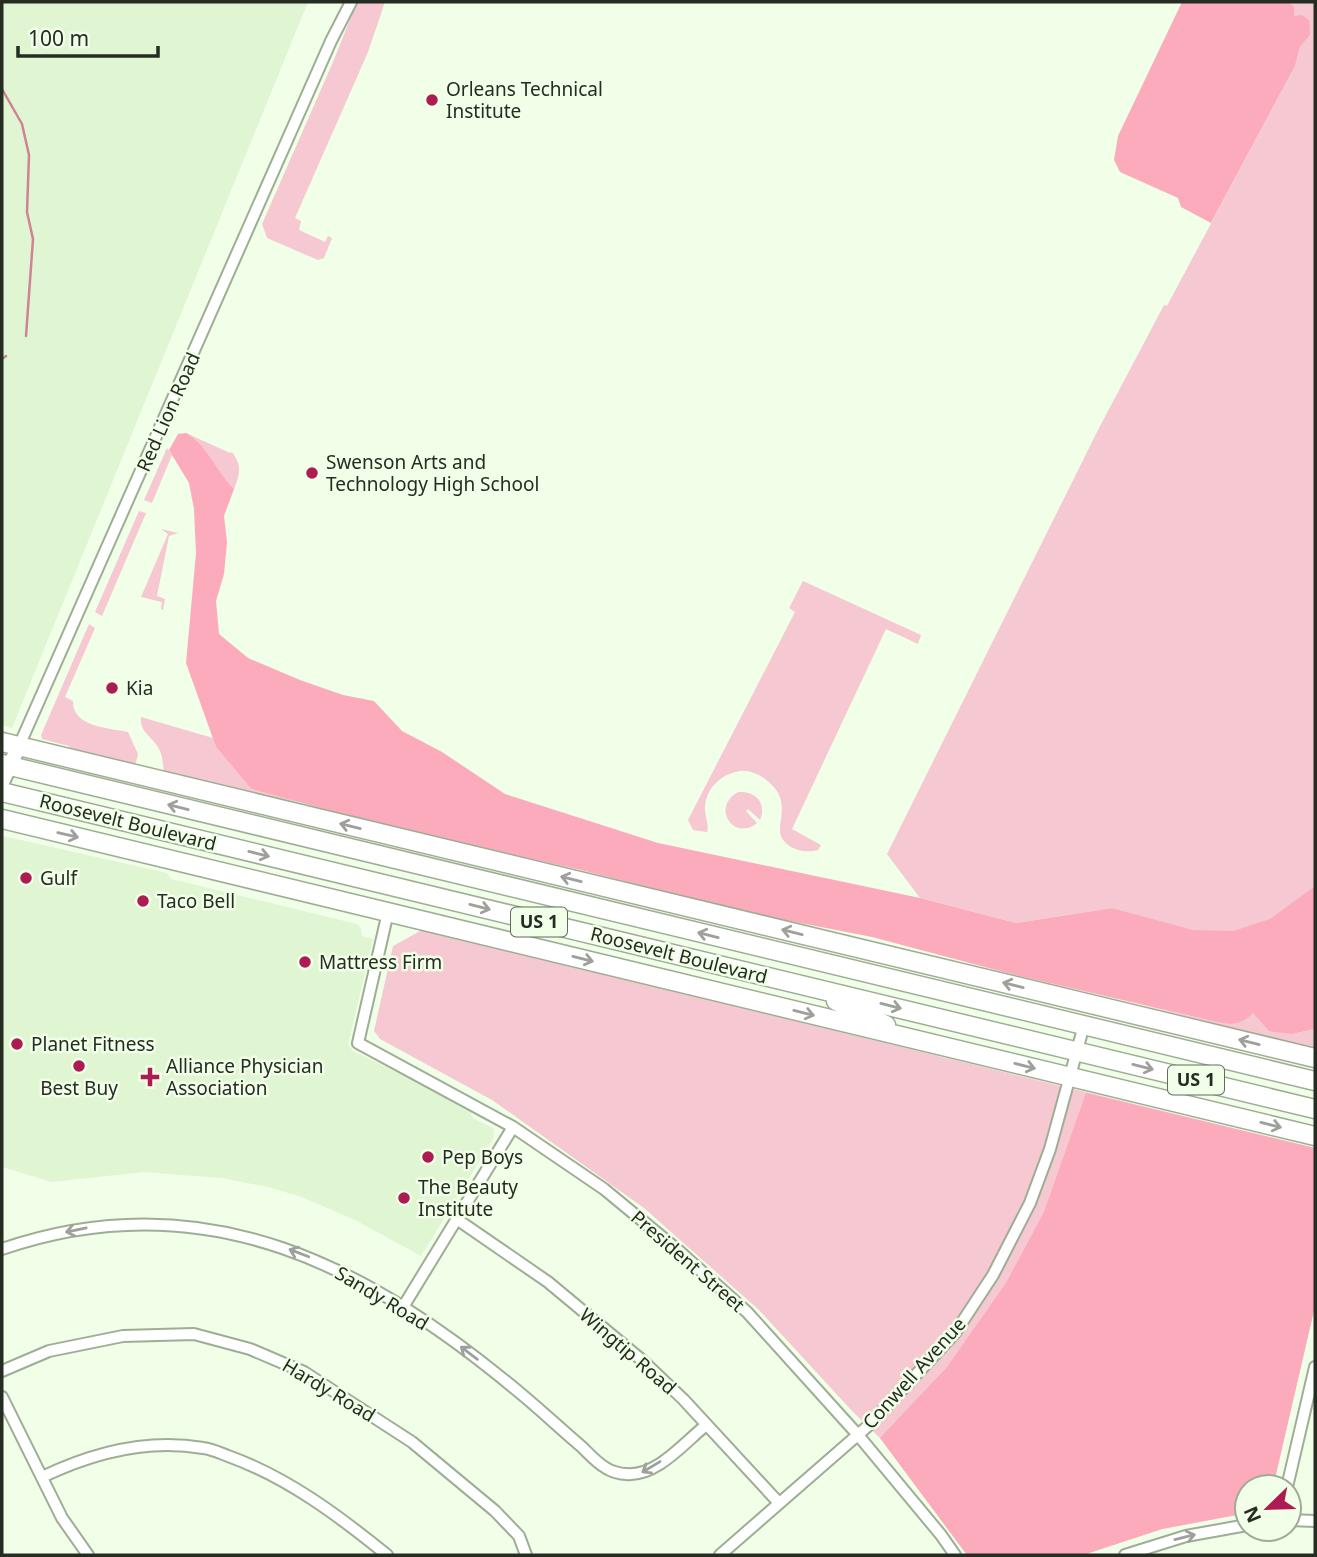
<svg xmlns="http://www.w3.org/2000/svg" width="1317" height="1557" font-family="'Noto Sans',sans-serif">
  <rect width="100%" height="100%" fill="#f1fee8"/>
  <path fill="#e0f5d2" d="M 2,2 L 308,2 L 12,728 L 2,725 Z
    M 3,836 L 167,873 L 171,879 L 357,924 L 361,928 L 362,936 L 373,939 L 348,1045 L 353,1051 L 422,1084 L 471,1113 L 473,1118 L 493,1128 L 494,1132 L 493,1139 L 421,1256 L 357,1221 L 302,1197 L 268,1187 L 222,1178 L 143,1172 L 52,1182 L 2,1167 Z"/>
  <path fill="#f6c8d1" d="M 357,2 L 385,2 L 368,52 L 295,218 L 301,221 L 299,230 L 325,242 L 328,236 L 332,238 L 324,258 L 318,260 L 267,238 L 262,224 L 333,62 Z
    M 1288,2 L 1315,2 L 1315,886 L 1270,920 L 1233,931 L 1193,931 L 1112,908 L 1016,923 L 920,898 L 887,854 L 1098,430 L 1164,305 L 1167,306 L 1295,66 L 1300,47 L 1310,35 L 1294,17 L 1294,6 Z
    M 186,433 L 230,453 L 232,452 C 242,465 240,474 234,489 C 216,471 207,444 186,433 Z
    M 167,448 L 172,455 L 152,503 L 144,500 Z
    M 139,511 L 146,513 L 102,616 L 95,612 Z
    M 161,529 L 178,533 L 169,536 L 157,596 L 165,599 L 163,610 L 161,609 L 162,602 L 141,597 L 168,534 Z
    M 803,581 L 921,635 L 918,644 L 886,629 L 792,829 L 821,845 L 818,850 C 807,853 792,851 784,841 C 771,827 797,802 765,779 C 759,774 748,770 740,771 C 720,774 704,790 705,811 C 706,819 709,824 707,832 L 693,830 L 688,820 L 795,612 L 789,608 Z
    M 89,624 L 95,628 L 65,697 L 73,701 C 72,727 109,728 128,732 L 138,754 L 135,766 L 70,750 L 69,746 L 42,739 L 41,735 Z
    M 141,717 L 213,738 L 216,747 L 251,789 L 304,803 L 250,793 L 164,773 C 163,766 163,758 160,751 C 154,737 139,733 141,717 Z
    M 738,792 C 756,791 767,803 760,820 L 748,809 L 746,811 L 757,823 C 735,842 710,808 738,792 Z
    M 422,930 L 1315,1148 L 1315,1306 L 1273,1487 L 1247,1487 L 1247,1513 L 1162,1529 L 1083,1555 L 967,1555 L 880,1438 L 853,1412 L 759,1310 L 644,1208 L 492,1100 L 380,1039 L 374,1031 L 393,946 Z
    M 1142,1005 L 1208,1020 L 1253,1013 L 1292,1034 L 1315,1029 L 1315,1050 Z"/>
  <path fill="#fbabbc" d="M 1182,2 L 1288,2 L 1294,6 L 1294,16 L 1302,15 L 1309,20 L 1310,35 L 1300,47 L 1295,66 L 1211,223 L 1181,207 L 1178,198 L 1120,172 L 1114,160 L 1118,136 Z
    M 186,433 C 207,444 216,471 234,489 L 224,516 L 227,542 L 224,574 L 216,601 L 219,634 L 248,658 L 300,680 L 343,695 L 374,701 L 402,731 L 442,752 L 505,794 L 658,843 L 920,898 L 1016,923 L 1112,908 L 1193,930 L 1233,931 L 1270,919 L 1315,886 L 1315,1029 L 1292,1034 L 1269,1031 L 1253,1013 C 1238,1028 1227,1024 1208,1020 L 1011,974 L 872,937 L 749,913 L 581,870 L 401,830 L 251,789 L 216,747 L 186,663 L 196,553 L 194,509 L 189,483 L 169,450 L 178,434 Z
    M 1086,1093 L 1315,1148 L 1315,1306 L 1273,1487 L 1247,1487 L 1247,1513 L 1162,1529 L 1083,1555 L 967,1555 L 880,1438 L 947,1367 L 1006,1283 L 1044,1212 Z"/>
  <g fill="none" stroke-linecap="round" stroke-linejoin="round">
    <path stroke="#d08394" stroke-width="2.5" d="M 2,89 L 22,124 L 29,155 L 27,212 L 33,239 L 26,336
      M 2,359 L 6,356"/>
    <defs>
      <path id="minor" d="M 19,746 L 331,41 L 351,2
        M 388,912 L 358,1043 L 513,1127 L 604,1189 L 679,1251 L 747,1312 L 858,1435 L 941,1535 L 955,1555
        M 458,1220 L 548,1282 L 643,1361 L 683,1399 L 779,1503
        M 2,1249 C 206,1179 371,1267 526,1398 C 545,1414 563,1431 582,1447 C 589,1454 597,1463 606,1468 C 610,1471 620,1474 626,1474 C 656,1477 683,1444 705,1426
        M 403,1307 L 513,1127
        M 2,1371 L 49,1351 L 123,1336 L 194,1334 L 250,1349 L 304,1372 L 412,1442 L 495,1511 L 519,1536 L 526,1555
        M 2,1397 L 62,1518 L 88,1555
        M 42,1477 C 92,1453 146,1438 203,1448 C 212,1449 220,1453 228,1456 C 287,1477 339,1516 387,1555
        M 1287,1487 L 1315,1367
        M 1289,1520 L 1315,1521
        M 720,1555 L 868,1426 L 955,1333 L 993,1275 L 1030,1203 L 1050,1149 L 1084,1025
        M 1125,1555 L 1186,1536 L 1247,1525"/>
      <path id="major" d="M 2,782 L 19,746"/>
      <path id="highway" d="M 2,742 L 1315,1058
        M 2,764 L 1315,1081
        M 2,792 L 1315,1109
        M 2,819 L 1315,1136
        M 836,1001 L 886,1025"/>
    </defs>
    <use href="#minor" stroke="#9eae94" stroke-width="14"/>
    <use href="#major" stroke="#9eae94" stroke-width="18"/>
    <use href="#highway" stroke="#9eae94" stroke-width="21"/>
    <use href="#minor" stroke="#fff" stroke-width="10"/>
    <use href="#major" stroke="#fff" stroke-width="14"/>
    <use href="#highway" stroke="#fff" stroke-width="18"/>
  </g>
  <defs><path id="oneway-shaft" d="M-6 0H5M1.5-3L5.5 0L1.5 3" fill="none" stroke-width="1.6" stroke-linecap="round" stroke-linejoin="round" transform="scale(1.75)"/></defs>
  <g stroke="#9da09b">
    <use href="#oneway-shaft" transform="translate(178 807) rotate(-166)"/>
    <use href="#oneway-shaft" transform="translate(350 826) rotate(-166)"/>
    <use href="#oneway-shaft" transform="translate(68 835) rotate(13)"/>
    <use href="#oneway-shaft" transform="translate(259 854) rotate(14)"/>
    <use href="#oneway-shaft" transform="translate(571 879) rotate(-166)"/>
    <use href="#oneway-shaft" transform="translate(480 907) rotate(14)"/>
    <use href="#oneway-shaft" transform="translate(792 932) rotate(-166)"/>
    <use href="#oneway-shaft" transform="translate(708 935) rotate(-166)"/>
    <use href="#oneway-shaft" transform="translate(583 959) rotate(14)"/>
    <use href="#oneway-shaft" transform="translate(1013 985) rotate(-166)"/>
    <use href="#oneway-shaft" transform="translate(891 1006) rotate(14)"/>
    <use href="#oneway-shaft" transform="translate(804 1013) rotate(14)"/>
    <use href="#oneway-shaft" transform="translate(1249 1042) rotate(-166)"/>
    <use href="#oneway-shaft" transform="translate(1025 1066) rotate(14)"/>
    <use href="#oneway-shaft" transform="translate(1143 1067) rotate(14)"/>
    <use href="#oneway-shaft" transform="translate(1271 1125) rotate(14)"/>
    <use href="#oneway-shaft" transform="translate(76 1230) rotate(168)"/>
    <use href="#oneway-shaft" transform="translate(299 1253) rotate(-159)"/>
    <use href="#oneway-shaft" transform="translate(469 1353) rotate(-143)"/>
    <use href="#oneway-shaft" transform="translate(651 1467) rotate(149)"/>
    <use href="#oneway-shaft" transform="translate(1185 1537) rotate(-14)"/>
  </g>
  <g fill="#ac1b52" stroke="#f1fee8" stroke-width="2.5">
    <circle cx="432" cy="100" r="7"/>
    <circle cx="312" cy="473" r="7"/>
    <circle cx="112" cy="688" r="7"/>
    <circle cx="26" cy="878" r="7"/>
    <circle cx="143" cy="901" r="7"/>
    <circle cx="305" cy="962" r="7"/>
    <circle cx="17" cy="1044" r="7"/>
    <circle cx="79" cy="1066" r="7"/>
    <path d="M146.5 1066.5h7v7h7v7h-7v7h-7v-7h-7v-7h7z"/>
    <circle cx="428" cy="1157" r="7"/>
    <circle cx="404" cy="1198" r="7"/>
  </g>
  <g text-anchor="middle" stroke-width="5" stroke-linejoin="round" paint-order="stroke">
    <g fill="#f1fee8" stroke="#626b5d" stroke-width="2">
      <rect x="511" y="907.5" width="56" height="29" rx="5"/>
      <rect x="1168" y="1065.5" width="56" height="29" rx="5"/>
    </g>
    <g font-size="18" font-weight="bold" fill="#252c21">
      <text x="539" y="928">US 1</text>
      <text x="1196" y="1086">US 1</text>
    </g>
    <g font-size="19" fill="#252c21" stroke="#f1fee8" text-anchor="start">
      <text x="446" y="96">Orleans Technical<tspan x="446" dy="22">Institute</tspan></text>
      <text x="326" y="469">Swenson Arts and<tspan x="326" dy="22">Technology High School</tspan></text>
      <text x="126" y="695">Kia</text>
      <text x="40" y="885">Gulf</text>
      <text x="157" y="908">Taco Bell</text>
      <text x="319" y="969">Mattress Firm</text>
      <text x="31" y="1051">Planet Fitness</text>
      <text x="166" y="1073">Alliance Physician<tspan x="166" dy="22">Association</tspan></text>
      <text x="79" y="1095" text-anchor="middle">Best Buy</text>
      <text x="442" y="1164">Pep Boys</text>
      <text x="418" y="1194">The Beauty<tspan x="418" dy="22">Institute</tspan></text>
    </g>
    <g font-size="19" fill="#252c21" stroke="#f1fee8">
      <text transform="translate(168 412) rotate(-66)" y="7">Red Lion Road</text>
      <text transform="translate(128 822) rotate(14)" y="7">Roosevelt Boulevard</text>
      <text transform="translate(679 955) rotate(14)" y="7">Roosevelt Boulevard</text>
      <text transform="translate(688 1261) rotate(41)" y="7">President Street</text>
      <text transform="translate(382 1298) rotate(31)" y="7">Sandy Road</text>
      <text transform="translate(628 1351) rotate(41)" y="7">Wingtip Road</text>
      <text transform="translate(914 1373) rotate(-48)" y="7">Conwell Avenue</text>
      <text transform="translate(329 1390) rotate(31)" y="7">Hardy Road</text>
    </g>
  </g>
  <rect width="1317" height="1557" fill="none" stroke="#252c21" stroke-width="7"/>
  <g transform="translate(1268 1508) rotate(247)"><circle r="33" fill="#f1fee8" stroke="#9faa98" stroke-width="2"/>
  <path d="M0-5L12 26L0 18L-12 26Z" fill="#ac1b52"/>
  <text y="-10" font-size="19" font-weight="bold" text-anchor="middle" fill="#252c21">N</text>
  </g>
  <path d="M18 46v10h140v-10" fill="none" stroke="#252c21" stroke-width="3.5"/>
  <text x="28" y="46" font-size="21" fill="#252c21" stroke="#f1fee8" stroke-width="5" paint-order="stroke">100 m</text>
</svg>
